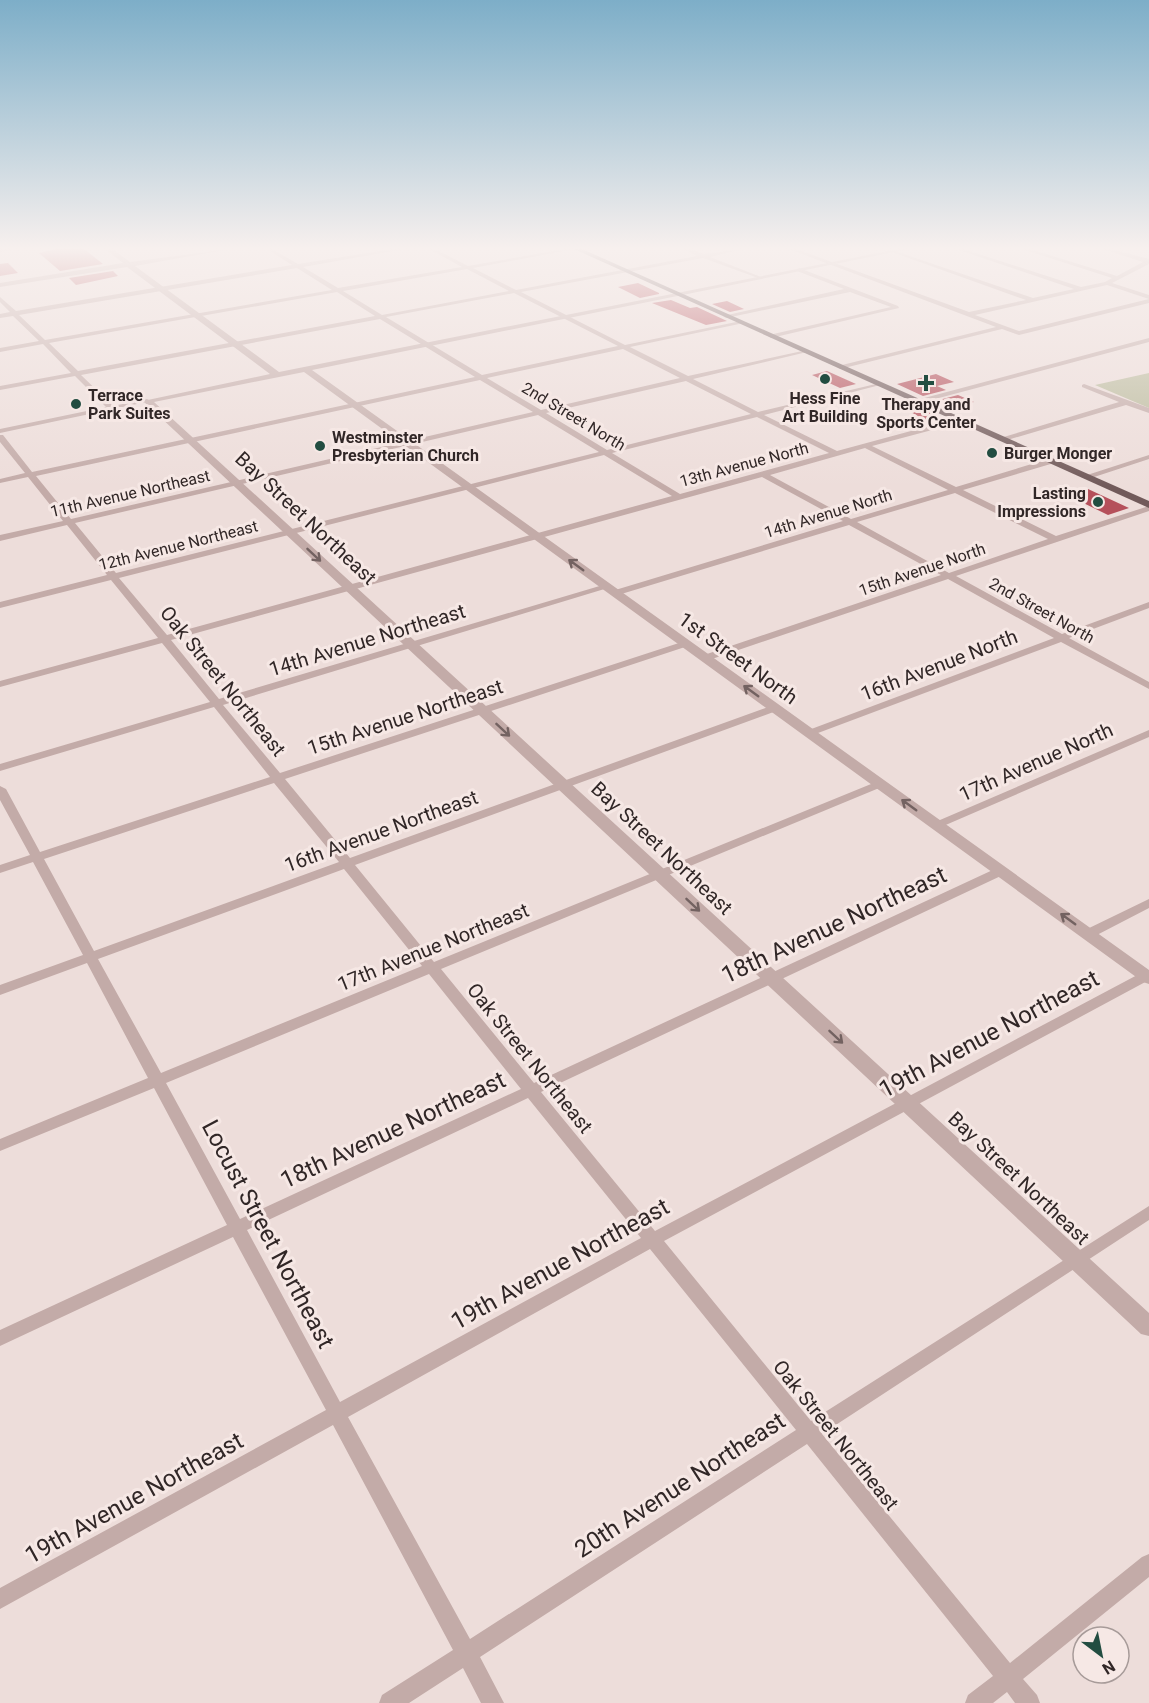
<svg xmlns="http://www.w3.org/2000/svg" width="1149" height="1703" font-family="Roboto,sans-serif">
  <rect width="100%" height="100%" fill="#edddda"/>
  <path fill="#baba9c" d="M 1149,373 L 1149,408 L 1095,385 Z"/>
  <path fill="#b5505b" d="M 56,249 L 84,249 L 103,264 L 60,271 L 39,253 Z
    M 8,263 L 18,273 L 0,276 L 0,264 Z
    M 113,271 L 118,276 L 76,285 L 69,278 Z
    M 638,283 L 659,293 L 659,294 L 640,298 L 618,287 Z
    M 671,300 L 690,308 L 697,307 L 727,321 L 706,325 L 652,303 Z
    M 727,301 L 744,309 L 730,312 L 712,304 Z
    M 827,371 L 856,384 L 840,388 L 812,375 Z
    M 936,374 L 954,382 L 937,386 L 946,390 L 923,396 L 897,384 Z
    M 958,395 L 974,402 L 965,404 L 972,407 L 954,412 L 935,401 Z
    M 921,408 L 939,416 L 925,420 L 909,411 Z
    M 1088,489 L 1129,508 L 1108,515 L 1067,495 Z"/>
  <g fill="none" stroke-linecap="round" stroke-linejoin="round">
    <path fill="#c3aba8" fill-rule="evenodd" d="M 267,249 L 272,249 L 298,264 L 393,249 L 404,249 L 303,267 L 338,288 L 462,267 L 429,249 L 435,249 L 468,266 L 565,249 L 575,249 L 473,268 L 516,290 L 697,256 L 684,249 L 690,249 L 704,254 L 743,249 L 710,257 L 761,277 L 761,279 L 703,258 L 521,292 L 625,345 L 741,321 L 742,322 L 739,324 L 630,347 L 688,376 L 807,350 L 807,352 L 693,379 L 758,412 L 880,383 L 880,385 L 764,415 L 837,451 L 959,418 L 962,418 L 962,422 L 872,446 L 956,487 L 1048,459 L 1054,459 L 1054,463 L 963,490 L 1056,536 L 1149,506 L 1149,511 L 956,576 L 1062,634 L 1149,602 L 1149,608 L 1069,638 L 1149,682 L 1149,689 L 1061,642 L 810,736 L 805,733 L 806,731 L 1054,638 L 948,579 L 709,660 L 701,660 L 701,656 L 941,575 L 849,525 L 618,595 L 612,595 L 612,591 L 843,521 L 762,477 L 171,640 L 219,699 L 603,585 L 606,584 L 611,587 L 223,705 L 280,773 L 682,642 L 685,641 L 690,644 L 688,646 L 285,779 L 350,858 L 771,706 L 779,706 L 780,708 L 779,710 L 355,865 L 434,962 L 876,782 L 884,782 L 886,784 L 884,786 L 441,969 L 534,1083 L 997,868 L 1005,868 L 1007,871 L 1005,874 L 541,1092 L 655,1231 L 1141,973 L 1149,972 L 1149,980 L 664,1241 L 811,1421 L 1149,1206 L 1149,1220 L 822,1434 L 1010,1663 L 1142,1557 L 1149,1554 L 1149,1577 L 1023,1679 L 1037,1695 L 1040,1703 L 1015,1703 L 1007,1692 L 993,1703 L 965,1703 L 968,1695 L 993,1676 L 807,1444 L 480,1657 L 504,1703 L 481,1703 L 463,1668 L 409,1703 L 379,1703 L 382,1695 L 453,1650 L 333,1425 L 0,1609 L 0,1588 L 326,1410 L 233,1237 L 0,1346 L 0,1330 L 227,1225 L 154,1088 L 0,1151 L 0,1139 L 148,1078 L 87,963 L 0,995 L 0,985 L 83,955 L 33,862 L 0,873 L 0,865 L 30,855 L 0,800 L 0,786 L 6,789 L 40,852 L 270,777 L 214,707 L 0,771 L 0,764 L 210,702 L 162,643 L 0,687 L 0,681 L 158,638 L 111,580 L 0,608 L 0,602 L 107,575 L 67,525 L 0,541 L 0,535 L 63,521 L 28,477 L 0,483 L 0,479 L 25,473 L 0,442 L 0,435 L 3,435 L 32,472 L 475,377 L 380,319 L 81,375 L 113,406 L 147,399 L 151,401 L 0,433 L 0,429 L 106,407 L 75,376 L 0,390 L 0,386 L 71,373 L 43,344 L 0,352 L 0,348 L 39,341 L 13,316 L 0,318 L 0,314 L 10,312 L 0,302 L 0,297 L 16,311 L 292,265 ZM 297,268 L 332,290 L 45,340 L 19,315 ZM 467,269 L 509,291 L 382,315 L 343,291 ZM 337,292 L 375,316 L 78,371 L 49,343 ZM 514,293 L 618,346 L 482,375 L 386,317 ZM 623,349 L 680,378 L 541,410 L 487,378 ZM 480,380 L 533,412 L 71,519 L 36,476 ZM 686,381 L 751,414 L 607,450 L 546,413 ZM 538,415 L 599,452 L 116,573 L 75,523 ZM 757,417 L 829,453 L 680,494 L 612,453 ZM 865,448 L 948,490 L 851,519 L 770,475 ZM 604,455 L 672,496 L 167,635 L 119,578 ZM 955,493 L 1048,539 L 949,573 L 857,522 ZM 274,783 L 339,862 L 94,951 L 44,859 ZM 344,869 L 422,966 L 161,1073 L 98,959 ZM 429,974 L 521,1089 L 240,1219 L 166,1083 ZM 528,1098 L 641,1238 L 340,1402 L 247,1230 ZM 650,1249 L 796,1430 L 470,1639 L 348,1417 Z
      M 579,249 L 589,249 L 580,252 L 577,250 Z
      M 789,249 L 796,249 L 969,312 L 1026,300 L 892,252 L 892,250 L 1033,298 L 1074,289 L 956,249 L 963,249 L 1081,287 L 1105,282 L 1112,278 L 1022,249 L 1030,249 L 1117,276 L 1143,262 L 1103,249 L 1111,249 L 1149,259 L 1149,264 L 1112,283 L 1149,295 L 1149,299 L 1107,285 L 975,315 L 1019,331 L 1149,299 L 1149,303 L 1019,335 L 1002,329 L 840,369 L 837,367 L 838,366 L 996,327 Z
      M 799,268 L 898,306 L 899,308 L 771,338 L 768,336 L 769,335 L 891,307 L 850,292 L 726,318 L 723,316 L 844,289 L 797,271 Z
      M 1149,338 L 1149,342 L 920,403 L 913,401 Z
      M 1084,384 L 1149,408 L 1149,413 L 1126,405 L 1004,441 L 997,439 L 1119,402 L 1082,387 L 1082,385 Z
      M 1149,455 L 1149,459 L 1088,479 L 1081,477 Z
      M 1149,730 L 1149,737 L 941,827 L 937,829 L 931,825 L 933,823 Z
      M 1149,899 L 1149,908 L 1093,937 L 1083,937 L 1082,934 L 1083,931 Z"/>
    <path fill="#c3aba8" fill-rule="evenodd" d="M 0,249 L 13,249 L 0,252 Z
      M 105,249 L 112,249 L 130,262 L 230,249 L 135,266 L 279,372 L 898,249 L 909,249 L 312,370 L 1149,970 L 1149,984 L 1143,982 L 304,372 L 154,402 L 1149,1313 L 1149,1336 L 1141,1334 L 143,401 L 270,374 L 127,267 L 0,287 L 0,283 L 123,263 Z"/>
    <path fill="#715a5a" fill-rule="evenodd" d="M 574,249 L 582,249 L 1149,501 L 1149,508 Z"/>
  </g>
  <defs><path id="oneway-shaft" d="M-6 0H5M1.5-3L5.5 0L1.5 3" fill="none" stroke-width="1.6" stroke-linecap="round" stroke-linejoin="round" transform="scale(1.5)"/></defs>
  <g stroke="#736261">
    <use href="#oneway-shaft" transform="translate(314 555) rotate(43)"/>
    <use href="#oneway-shaft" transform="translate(576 565) rotate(-144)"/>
    <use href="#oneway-shaft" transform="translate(751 691) rotate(-144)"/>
    <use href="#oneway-shaft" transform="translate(503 730) rotate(43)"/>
    <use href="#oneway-shaft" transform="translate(909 805) rotate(-144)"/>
    <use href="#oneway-shaft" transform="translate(693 905) rotate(43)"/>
    <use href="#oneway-shaft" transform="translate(1068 919) rotate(-144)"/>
    <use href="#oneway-shaft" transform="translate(836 1037) rotate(43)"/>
  </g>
  <linearGradient id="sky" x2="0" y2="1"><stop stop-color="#7daec8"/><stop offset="0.51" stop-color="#f7f0ee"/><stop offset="1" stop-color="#f7f0ee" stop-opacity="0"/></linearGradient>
  <rect width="1149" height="487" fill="url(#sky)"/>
  <g fill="#224d41" stroke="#f6e8e5" stroke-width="2">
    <circle cx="825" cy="379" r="6"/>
    <path d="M923 374h6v6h6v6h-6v6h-6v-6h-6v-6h6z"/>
    <circle cx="76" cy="404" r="6"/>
    <circle cx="320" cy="446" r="6"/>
    <circle cx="992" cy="453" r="6"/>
    <circle cx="1098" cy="502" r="6"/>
  </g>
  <g text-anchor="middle" stroke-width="6" stroke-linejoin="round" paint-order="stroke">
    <g font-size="16" font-weight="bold" fill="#312727" stroke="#f6e8e5" text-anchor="start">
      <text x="88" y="401">Terrace<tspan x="88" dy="18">Park Suites</tspan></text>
      <text x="825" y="404" text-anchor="middle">Hess Fine<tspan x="825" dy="18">Art Building</tspan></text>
      <text x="926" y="410" text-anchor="middle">Therapy and<tspan x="926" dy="18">Sports Center</tspan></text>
      <text x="332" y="443">Westminster<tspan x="332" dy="18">Presbyterian Church</tspan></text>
      <text x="1004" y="459">Burger Monger</text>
      <text x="1086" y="499" text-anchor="end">Lasting<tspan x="1086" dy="18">Impressions</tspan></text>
    </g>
    <g font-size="16" fill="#312727" stroke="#f6e8e5">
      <text transform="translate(574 416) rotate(31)" y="6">2nd Street North</text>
      <text transform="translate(744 464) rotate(-15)" y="6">13th Avenue North</text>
      <text transform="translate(130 493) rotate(-13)" y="6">11th Avenue Northeast</text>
      <text transform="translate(828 513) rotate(-17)" y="6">14th Avenue North</text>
      <text transform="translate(178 545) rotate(-14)" y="6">12th Avenue Northeast</text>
      <text transform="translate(922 569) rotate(-19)" y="6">15th Avenue North</text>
      <text transform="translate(1042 610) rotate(29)" y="6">2nd Street North</text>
    </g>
    <g font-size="20" fill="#312727" stroke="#f6e8e5">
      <text transform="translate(306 518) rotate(43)" y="7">Bay Street Northeast</text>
      <text transform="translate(367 640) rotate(-17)" y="7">14th Avenue Northeast</text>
      <text transform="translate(738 658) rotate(36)" y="7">1st Street North</text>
      <text transform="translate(939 665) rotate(-21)" y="7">16th Avenue North</text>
      <text transform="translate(223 681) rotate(51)" y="7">Oak Street Northeast</text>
      <text transform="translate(405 717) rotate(-18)" y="7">15th Avenue Northeast</text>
      <text transform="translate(1036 762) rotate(-24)" y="7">17th Avenue North</text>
      <text transform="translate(381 831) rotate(-20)" y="7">16th Avenue Northeast</text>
      <text transform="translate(662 848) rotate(43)" y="7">Bay Street Northeast</text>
      <text transform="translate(433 947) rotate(-22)" y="7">17th Avenue Northeast</text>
      <text transform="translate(530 1058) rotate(51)" y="7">Oak Street Northeast</text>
      <text transform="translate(1019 1178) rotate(43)" y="7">Bay Street Northeast</text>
      <text transform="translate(836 1435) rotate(51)" y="7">Oak Street Northeast</text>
    </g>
    <g font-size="24" fill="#312727" stroke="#f6e8e5">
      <text transform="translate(834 925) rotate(-25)" y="8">18th Avenue Northeast</text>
      <text transform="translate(989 1034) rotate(-28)" y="8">19th Avenue Northeast</text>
      <text transform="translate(393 1130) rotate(-25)" y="8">18th Avenue Northeast</text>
      <text transform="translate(268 1234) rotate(62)" y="8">Locust Street Northeast</text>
      <text transform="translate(560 1264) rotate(-29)" y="8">19th Avenue Northeast</text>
      <text transform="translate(680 1485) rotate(-33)" y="8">20th Avenue Northeast</text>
      <text transform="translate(134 1498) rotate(-29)" y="8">19th Avenue Northeast</text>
    </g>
  </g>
  <g transform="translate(1101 1655) rotate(148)"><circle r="28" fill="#f6e8e5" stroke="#a79b99" stroke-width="1.5"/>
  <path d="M0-4.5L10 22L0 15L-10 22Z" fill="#224d41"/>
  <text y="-9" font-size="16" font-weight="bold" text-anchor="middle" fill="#312727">N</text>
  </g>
</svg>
